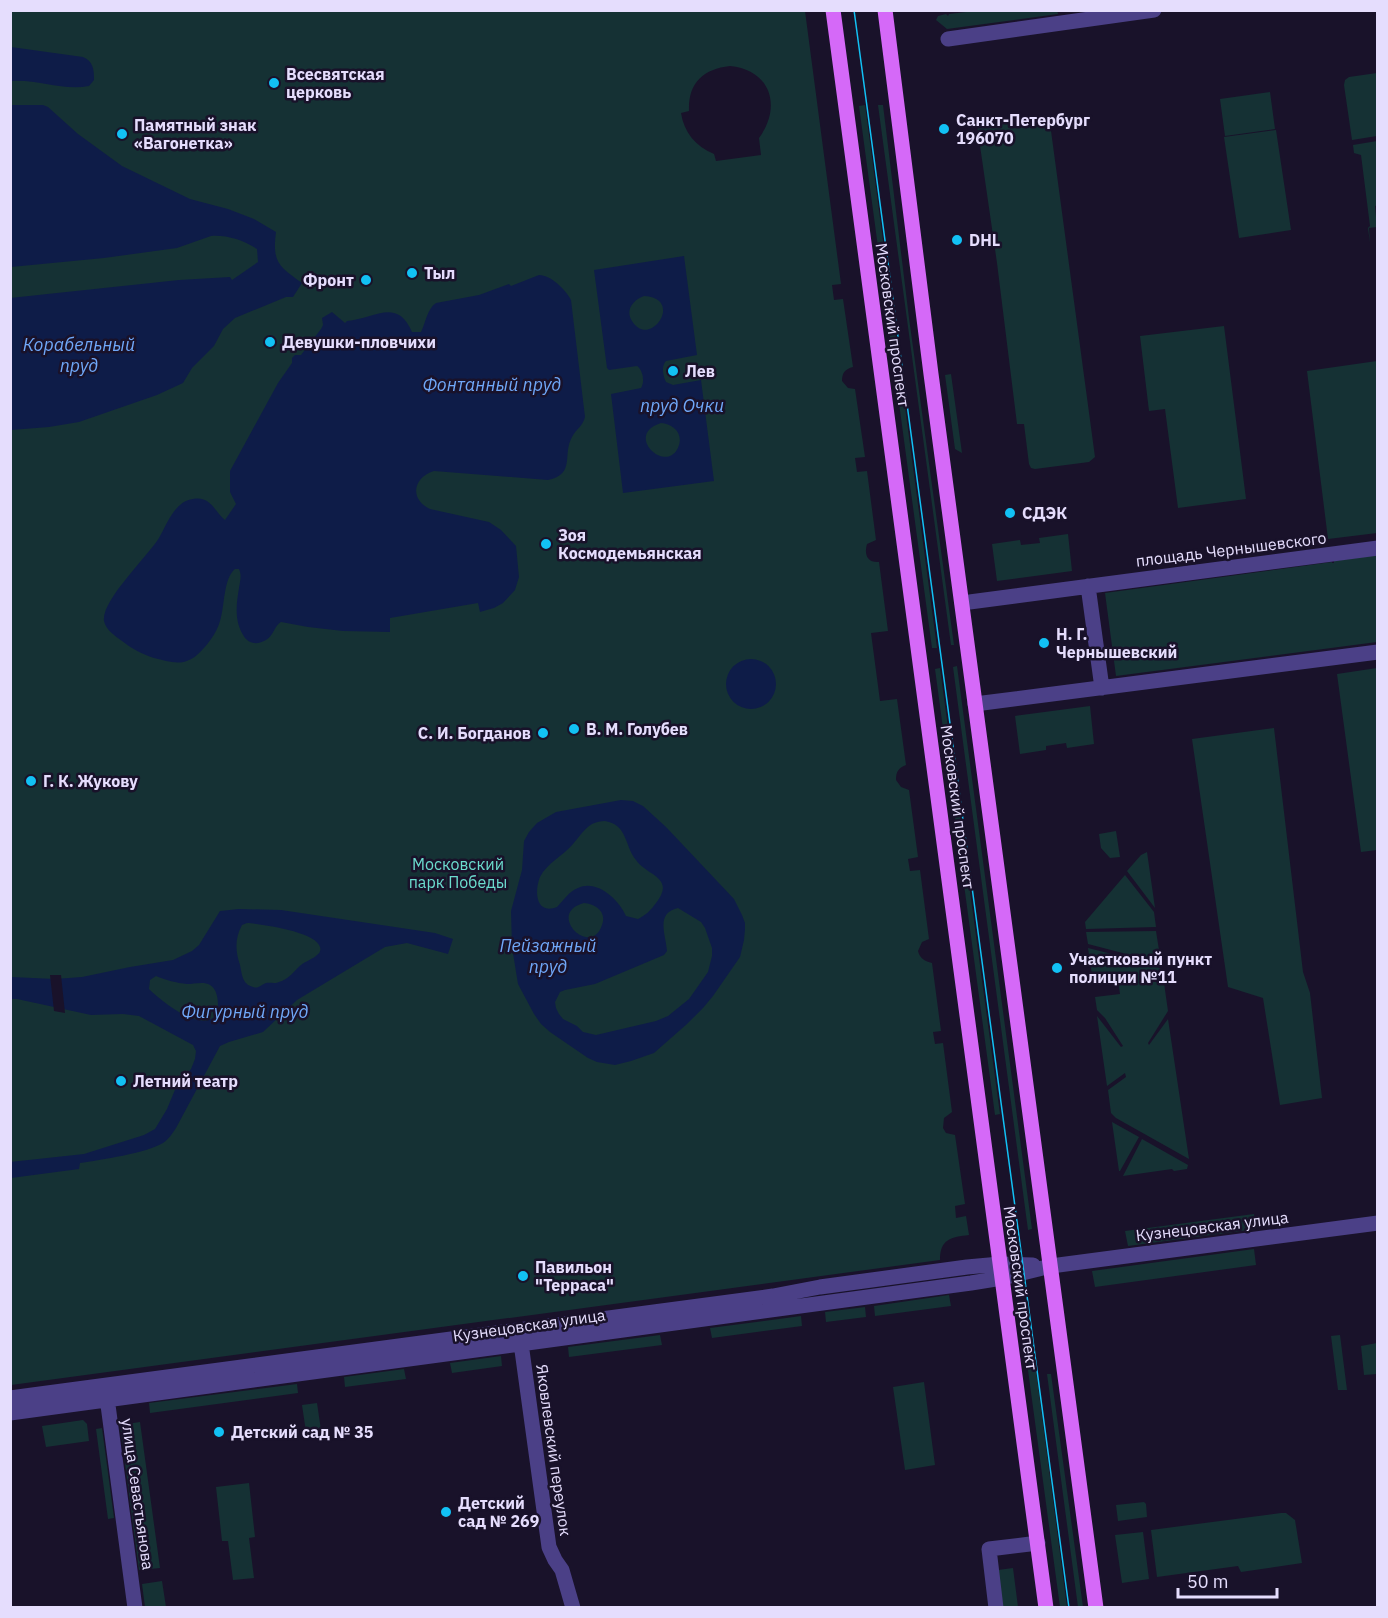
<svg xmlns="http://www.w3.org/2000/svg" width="1388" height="1618" font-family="'IBM Plex Sans',sans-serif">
  <rect width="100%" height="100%" fill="#19122a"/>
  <path fill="#153134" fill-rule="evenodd" d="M 10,11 L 805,11 L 841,284 L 832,285 L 834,300 L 843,299 L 853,367 C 845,369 842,373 842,381 L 848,388 L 855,389 L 865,457 L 855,458 L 857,472 L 867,471 L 876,540 L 867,544 C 864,554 867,563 879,562 L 888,631 L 871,633 L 880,701 L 897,699 L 906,765 C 898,768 896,772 896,780 L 901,787 L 909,790 L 918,857 L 908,859 L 910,871 L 920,870 L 929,939 L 922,942 L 918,951 C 920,959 925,961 932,963 L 941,1031 L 933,1032 L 935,1044 L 943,1043 L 952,1112 L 944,1118 L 943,1128 L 946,1133 L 955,1135 L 965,1204 L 955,1206 L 956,1218 L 966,1216 L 969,1235 C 951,1237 940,1239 940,1260 L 11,1385 ZM 730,66 C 771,70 782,107 759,138 L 761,155 L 716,161 L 714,154 C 695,146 684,132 681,113 L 689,111 C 688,83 703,69 730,66 Z
    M 975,11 L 1057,10 L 1058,14 L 947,29 L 936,20 L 938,16 L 946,14 L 948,16 L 949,14 Z
    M 1377,73 L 1377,136 L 1352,140 L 1344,85 L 1345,80 L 1349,77 Z
    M 1270,92 L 1275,129 L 1225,136 L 1220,99 Z
    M 865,105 L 937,648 L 932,648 L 859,106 Z
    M 878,105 L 883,105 L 909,318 L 954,645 L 951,645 Z
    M 1049,116 L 1095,457 L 1089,462 L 1035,469 L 1031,468 L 1029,464 L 1024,424 L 1017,424 L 997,263 L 977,125 Z
    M 1276,130 L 1291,230 L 1239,238 L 1224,137 Z
    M 1377,141 L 1378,186 L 1376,186 L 1378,205 L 1375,206 L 1377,227 L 1369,228 L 1370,243 L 1368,228 L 1370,226 L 1361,155 L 1354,153 L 1353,145 Z
    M 1224,326 L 1246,499 L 1178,508 L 1165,409 L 1149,411 L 1140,336 Z
    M 1377,361 L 1377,533 L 1328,539 L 1307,371 Z
    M 951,374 L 962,453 L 955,449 L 945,375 Z
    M 1068,534 L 1072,571 L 997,581 L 992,544 L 1020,540 L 1021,545 L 1040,543 L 1039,538 Z
    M 1377,555 L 1377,642 L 1116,676 L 1105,593 L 1332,562 L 1332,563 L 1334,563 L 1334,561 Z
    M 957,666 L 1032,1229 L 1028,1230 L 953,667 Z
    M 940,668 L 1000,1114 L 995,1115 L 935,669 Z
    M 1377,668 L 1377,850 L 1361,852 L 1337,674 Z
    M 1090,706 L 1094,744 L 1067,748 L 1066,743 L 1046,746 L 1046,750 L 1020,754 L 1015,716 Z
    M 1274,728 L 1303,972 L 1310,993 L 1322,1098 L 1280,1105 L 1263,998 L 1228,987 L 1192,739 Z
    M 1116,831 L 1120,857 L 1110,858 L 1101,848 L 1099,834 Z
    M 1147,852 L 1155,908 L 1127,871 L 1141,855 Z
    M 1125,875 L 1154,912 L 1156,927 L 1086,929 L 1085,922 Z
    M 1156,931 L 1161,963 L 1088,944 L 1086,932 Z
    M 1088,948 L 1136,960 L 1162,969 L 1168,1011 L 1148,1043 L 1149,1045 L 1168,1019 L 1189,1159 L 1116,1118 L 1111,1113 L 1108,1090 L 1126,1077 L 1125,1073 L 1107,1086 L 1097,1016 L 1121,1047 L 1123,1046 L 1105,1018 L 1097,1010 L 1095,997 L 1120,994 L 1117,973 L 1093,977 L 1092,975 Z
    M 1112,1122 L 1139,1137 L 1120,1171 L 1119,1171 Z
    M 1142,1139 L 1188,1165 L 1187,1169 L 1174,1171 L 1172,1169 L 1123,1176 Z
    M 1254,1214 L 1256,1229 L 1128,1246 L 1125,1231 Z
    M 1254,1249 L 1256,1265 L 1095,1287 L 1092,1271 Z
    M 949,1295 L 951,1306 L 875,1316 L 874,1306 Z
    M 865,1307 L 866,1317 L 826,1322 L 825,1312 Z
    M 1028,1310 L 1067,1607 L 1060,1607 L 1020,1311 Z
    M 801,1316 L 802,1326 L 712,1338 L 710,1328 Z
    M 660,1335 L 662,1345 L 569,1357 L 568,1347 Z
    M 1340,1335 L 1347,1390 L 1338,1390 L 1331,1336 Z
    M 1377,1343 L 1377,1374 L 1364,1375 L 1361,1346 Z
    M 501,1356 L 502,1366 L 452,1373 L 450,1363 Z
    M 404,1369 L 406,1379 L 345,1387 L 344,1377 Z
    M 1047,1374 L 1051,1374 L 1083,1607 L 1078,1607 Z
    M 924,1382 L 935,1465 L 905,1470 L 893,1387 Z
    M 297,1384 L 298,1393 L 150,1413 L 149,1403 Z
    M 317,1403 L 321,1430 L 306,1432 L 302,1405 Z
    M 83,1420 L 87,1424 L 89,1441 L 46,1447 L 42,1426 Z
    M 140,1422 L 160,1568 L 139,1570 L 120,1425 Z
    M 102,1428 L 114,1518 L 108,1519 L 96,1429 Z
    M 249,1483 L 255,1537 L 249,1538 L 254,1578 L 233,1580 L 228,1541 L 222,1541 L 216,1487 Z
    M 1144,1502 L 1146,1504 L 1147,1517 L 1118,1521 L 1116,1505 Z
    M 1281,1513 L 1286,1513 L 1295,1520 L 1302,1563 L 1241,1572 L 1238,1566 L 1157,1577 L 1151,1530 Z
    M 1143,1532 L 1149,1579 L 1122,1583 L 1115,1535 Z
    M 1013,1568 L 1018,1607 L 1003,1607 L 998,1570 Z
    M 162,1581 L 166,1607 L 145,1607 L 142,1584 Z"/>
  <path fill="#0e1c48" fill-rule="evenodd" d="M 11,47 L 83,57 C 93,61 94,69 94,80 L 89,86 C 63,91 37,79 11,81 Z
    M 11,105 L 43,105 L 48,107 L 78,134 L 122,166 L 190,199 L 228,209 L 254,219 L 276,232 C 272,263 279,266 302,283 L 293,297 L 286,297 L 235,318 L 223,329 L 214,346 L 192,368 L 183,383 L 157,395 L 79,422 L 49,427 L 11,430 L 10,298 L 179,280 L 230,277 L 232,280 L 258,262 L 257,249 C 243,240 227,235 211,236 L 177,248 L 104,258 L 11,267 Z
    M 684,256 L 697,355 L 666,361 C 661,366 663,376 666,382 L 673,385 L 701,380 L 714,481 L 623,493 L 611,394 L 641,388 C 645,382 643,370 637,366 L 609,370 L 607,368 L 594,270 ZM 644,296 C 685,298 650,350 632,321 C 625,310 633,300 644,296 ZM 661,423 C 672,424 683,432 679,445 C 669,477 622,435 661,423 Z
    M 539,275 C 551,275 566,290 571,300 L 585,417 C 583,426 576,429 572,437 C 562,455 576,474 548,480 L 434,471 C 412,478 410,500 430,509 L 489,522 L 501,530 L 516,546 L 519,577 L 515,590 L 503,603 L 494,608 L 480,612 L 478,603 L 390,618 L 390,632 L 343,631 L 308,627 L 281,622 C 274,626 274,635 266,640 C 259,644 251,645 245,638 C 234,622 236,606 239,588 C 240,581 242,576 239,569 L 235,569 C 223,579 225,606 220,621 C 217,633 206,647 197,655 C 183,667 170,662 154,658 C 142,654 132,649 122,641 C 115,636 106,630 104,621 C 101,601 147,557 159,538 C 167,524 175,501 193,499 C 211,496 214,511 225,520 L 236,504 L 230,492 L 230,471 L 278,383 L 292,363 L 292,358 L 295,355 L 301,355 L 321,329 L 323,325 L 322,318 L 332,312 L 345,323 L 347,321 C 374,319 397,297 412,332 L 421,332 C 426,322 427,309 436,303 L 479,295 L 509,284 L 511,286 Z
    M726 684a25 25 0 1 1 50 0a25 25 0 1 1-50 0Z
    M 621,800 L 633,801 L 643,806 L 666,827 L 734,899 L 742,915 L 745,923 L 745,929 L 744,940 L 740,957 L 713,996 L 703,1008 L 687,1024 L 654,1053 L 631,1061 L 615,1065 L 597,1062 L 588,1058 L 550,1032 L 541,1024 L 534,1014 L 518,984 L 512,947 L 511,911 L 522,870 L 524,841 L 529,832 L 537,823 L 556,812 ZM 605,821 C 628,825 624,845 636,860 C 647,876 676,877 656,903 C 651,910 646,915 638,919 L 626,916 C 619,900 597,879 578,888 C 569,891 563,901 557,907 C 536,915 534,892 540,877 C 547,863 563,856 573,844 C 579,837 584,829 592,824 C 596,822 601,821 605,821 ZM 584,903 C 596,904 607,912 602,925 C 591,959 545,913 584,903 ZM 678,908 L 701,922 L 705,928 L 712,948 L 712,956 L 708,972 L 689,999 L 668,1016 L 656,1021 L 596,1035 L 583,1032 L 577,1026 L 563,1019 L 559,1014 L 556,1008 L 555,1002 L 560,992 L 565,990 L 595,984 L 664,955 L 667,951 C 666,935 655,913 678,908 Z
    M 239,909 L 281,910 L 435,933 L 453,939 L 448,954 L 407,943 L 385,947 L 297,1000 L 263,1032 L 229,1042 L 220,1046 L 176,1128 C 172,1134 169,1139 163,1143 C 147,1153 100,1160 80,1163 L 79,1169 L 11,1178 L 10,1162 L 84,1154 L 144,1135 L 155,1129 L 167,1109 L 177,1085 L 191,1069 L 195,1059 L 196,1051 L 193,1045 L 139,1016 L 123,1014 L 91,1015 L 17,999 L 11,999 L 11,977 L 55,979 L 82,977 L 130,967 L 173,960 L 192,951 L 199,945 L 220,911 ZM 247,923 C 262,924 317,932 320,947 C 321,950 320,953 317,955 C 313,959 306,961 301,965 C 294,971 289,979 279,982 C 275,984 270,982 266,983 C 260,985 259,989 253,987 C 242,984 242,974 240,965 C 235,950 235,938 242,925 ZM 156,976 C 165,980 177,983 187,984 C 194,984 204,981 210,985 C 217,989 218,999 218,1006 C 219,1013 216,1017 209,1020 C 192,1025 161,1001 149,989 L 150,980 Z"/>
  <path fill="#19122a" d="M 50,975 L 61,975 L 65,1013 L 54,1011 Z"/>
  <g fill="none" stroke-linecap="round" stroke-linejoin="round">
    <path stroke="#4b4087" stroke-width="15" d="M 948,39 L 1154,10
      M 1088,586 L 1102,688
      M 962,603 L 1378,548
      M 975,704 L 1378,652
      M 520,1336 L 549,1547 L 555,1560 L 562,1570 L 573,1608
      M 106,1390 L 135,1608
      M 10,1398 L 773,1296 L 820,1287 L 967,1267 L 1000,1264 L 1033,1265
      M 10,1413 L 971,1283 L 1002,1278 L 1051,1266 L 1378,1223
      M 996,1608 L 989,1549 L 1038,1543"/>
    <path stroke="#d569f8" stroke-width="15" d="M 833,10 L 1046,1608
      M 885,10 L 931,374 L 1096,1608"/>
    <path stroke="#12c1f4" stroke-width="1.5" d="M 854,10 L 1069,1608"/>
  </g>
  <g fill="#12c1f4" stroke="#19122a" stroke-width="2">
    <circle cx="274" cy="83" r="6"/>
    <circle cx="944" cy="129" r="6"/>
    <circle cx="122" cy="134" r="6"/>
    <circle cx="957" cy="240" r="6"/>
    <circle cx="412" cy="273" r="6"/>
    <circle cx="366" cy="280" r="6"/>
    <circle cx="270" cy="342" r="6"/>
    <circle cx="673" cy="371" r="6"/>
    <circle cx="1010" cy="513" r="6"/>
    <circle cx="546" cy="544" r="6"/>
    <circle cx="1044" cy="643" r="6"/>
    <circle cx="574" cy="729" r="6"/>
    <circle cx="543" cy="733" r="6"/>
    <circle cx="31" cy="781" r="6"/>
    <circle cx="1057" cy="968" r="6"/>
    <circle cx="121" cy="1081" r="6"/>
    <circle cx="523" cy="1276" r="6"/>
    <circle cx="219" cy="1432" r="6"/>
    <circle cx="446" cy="1512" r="6"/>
  </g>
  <g text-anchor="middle" stroke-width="5" stroke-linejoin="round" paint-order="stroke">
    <g font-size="16" font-weight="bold" fill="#e5ddfd" stroke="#19122a" text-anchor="start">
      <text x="286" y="80">Всесвятская<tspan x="286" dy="18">церковь</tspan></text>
      <text x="956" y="126">Санкт-Петербург<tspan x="956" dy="18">196070</tspan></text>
      <text x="134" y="131">Памятный знак<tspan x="134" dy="18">«Вагонетка»</tspan></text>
      <text x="969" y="246">DHL</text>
      <text x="424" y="279">Тыл</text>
      <text x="354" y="286" text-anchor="end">Фронт</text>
      <text x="282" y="348">Девушки-пловчихи</text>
      <text x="685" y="377">Лев</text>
      <text x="1022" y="519">СДЭК</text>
      <text x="558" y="541">Зоя<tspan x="558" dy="18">Космодемьянская</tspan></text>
      <text x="1056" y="640">Н. Г.<tspan x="1056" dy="18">Чернышевский</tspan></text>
      <text x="586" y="735">В. М. Голубев</text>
      <text x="531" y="739" text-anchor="end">С. И. Богданов</text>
      <text x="43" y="787">Г. К. Жукову</text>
      <text x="1069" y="965">Участковый пункт<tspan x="1069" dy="18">полиции №11</tspan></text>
      <text x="133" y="1087">Летний театр</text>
      <text x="535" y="1273">Павильон<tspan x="535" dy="18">"Терраса"</tspan></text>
      <text x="231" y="1438">Детский сад № 35</text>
      <text x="458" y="1509">Детский<tspan x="458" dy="18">сад № 269</tspan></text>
    </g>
    <g font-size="16" fill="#e5ddfd" stroke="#19122a">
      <text transform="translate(893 325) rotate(82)" y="6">Московский проспект</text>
      <text transform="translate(1231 549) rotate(-7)" y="6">площадь Чернышевского</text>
      <text transform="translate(958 807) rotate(82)" y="6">Московский проспект</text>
      <text transform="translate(1212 1226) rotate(-7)" y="6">Кузнецовская улица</text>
      <text transform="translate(1021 1288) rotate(82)" y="6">Московский проспект</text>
      <text transform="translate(529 1325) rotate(-8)" y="6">Кузнецовская улица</text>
      <text transform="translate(554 1450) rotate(82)" y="6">Яковлевский переулок</text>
      <text transform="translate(138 1494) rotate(82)" y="6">улица Севастьянова</text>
    </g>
    <g font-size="16" fill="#6bdcce" stroke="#19122a">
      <text x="458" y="870">Московский<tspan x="458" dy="18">парк Победы</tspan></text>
    </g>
    <g font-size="18" font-style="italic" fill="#70a8f9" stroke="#19122a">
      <text x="79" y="351">Корабельный<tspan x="79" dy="21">пруд</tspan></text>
      <text x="492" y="391">Фонтанный пруд</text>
      <text x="682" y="412">пруд Очки</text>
      <text x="548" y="952">Пейзажный<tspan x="548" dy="21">пруд</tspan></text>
      <text x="245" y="1018">Фигурный пруд</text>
    </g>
  </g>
  <rect width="1388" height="1618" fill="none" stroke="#e5ddfd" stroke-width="24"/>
  <path d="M1178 1588v9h99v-9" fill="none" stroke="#e5ddfd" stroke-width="3"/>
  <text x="1187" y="1588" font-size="18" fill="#e5ddfd" stroke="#19122a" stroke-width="4.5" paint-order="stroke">50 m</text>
</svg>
